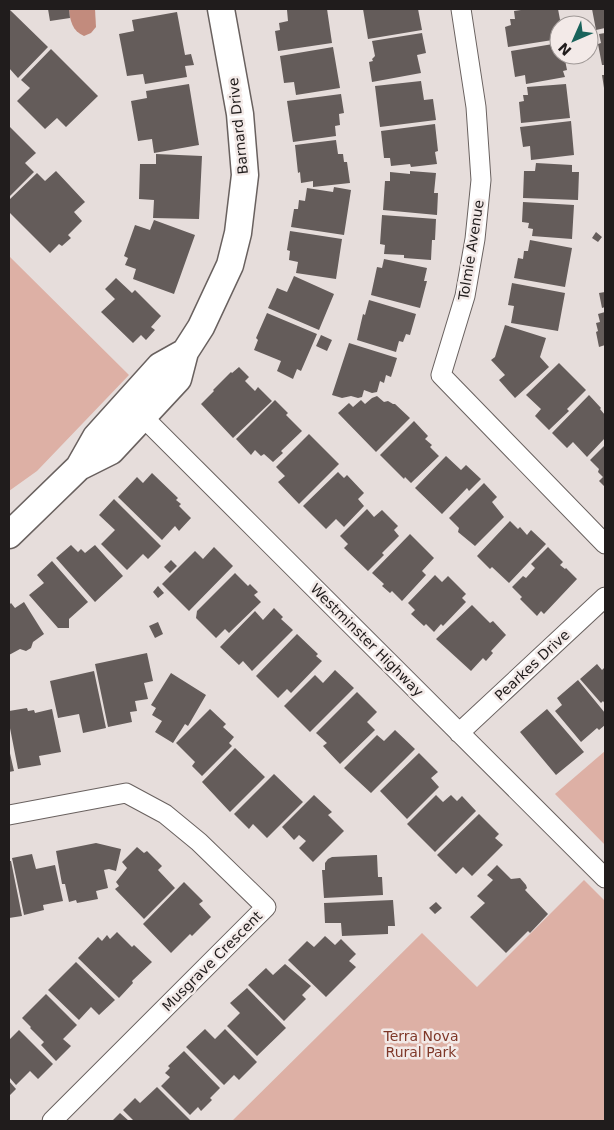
<svg xmlns="http://www.w3.org/2000/svg" width="614" height="1130" font-family="'DejaVu Sans',sans-serif">
  <rect width="100%" height="100%" fill="#e6dddb"/>
  <path fill="#ddb0a5" d="M 9,256 L 129,375 L 37,471 L 9,491 Z
    M 605,751 L 605,845 L 555,794 Z
    M 584,880 L 605,901 L 605,1121 L 232,1121 L 422,933 L 477,987 Z"/>
  <path fill="#c28b7d" d="M 69,9 L 95,9 L 96,27 L 91,33 L 84,36 C 72,31 70,20 69,9 Z"/>
  <path fill="#645c5a" d="M 9,9 L 48,47 L 18,78 L 9,68 Z
    M 48,9 L 69,9 L 70,18 L 50,21 Z
    M 294,9 L 327,9 L 332,43 L 278,51 L 275,31 L 280,30 L 279,23 L 288,21 L 287,10 Z
    M 363,9 L 418,9 L 422,30 L 368,39 Z
    M 528,9 L 558,9 L 561,25 L 559,25 L 559,39 L 508,47 L 505,27 L 511,25 L 510,19 L 515,19 L 514,11 Z
    M 592,9 L 605,9 L 605,28 L 596,30 Z
    M 177,12 L 185,55 L 191,54 L 194,65 L 185,66 L 187,77 L 145,84 L 143,74 L 127,76 L 119,34 L 134,31 L 132,20 Z
    M 422,33 L 426,53 L 417,55 L 421,73 L 372,82 L 369,62 L 373,61 L 372,59 L 375,56 L 372,41 Z
    M 593,33 L 595,44 L 589,44 L 589,34 Z
    M 605,33 L 605,65 L 602,65 L 598,44 L 601,43 L 599,34 Z
    M 559,43 L 559,55 L 564,55 L 567,70 L 563,71 L 565,77 L 526,84 L 525,75 L 515,77 L 511,51 Z
    M 333,47 L 340,88 L 296,95 L 294,82 L 284,83 L 280,56 Z
    M 51,49 L 98,96 L 66,127 L 57,118 L 45,129 L 17,101 L 30,88 L 21,80 Z
    M 602,75 L 605,75 L 605,88 L 604,88 Z
    M 421,81 L 424,100 L 433,99 L 436,120 L 380,127 L 375,86 Z
    M 189,84 L 199,145 L 154,153 L 152,139 L 138,141 L 131,101 L 147,98 L 146,91 Z
    M 566,84 L 570,118 L 521,123 L 519,102 L 524,101 L 523,95 L 528,95 L 527,87 Z
    M 341,94 L 344,113 L 339,114 L 340,125 L 335,126 L 336,136 L 293,142 L 287,101 Z
    M 571,121 L 574,155 L 531,160 L 530,146 L 523,147 L 520,127 Z
    M 435,124 L 438,151 L 435,152 L 437,164 L 411,167 L 410,164 L 391,166 L 390,158 L 384,158 L 381,131 Z
    M 9,126 L 36,153 L 25,163 L 34,172 L 9,197 Z
    M 336,140 L 338,154 L 343,154 L 344,162 L 347,162 L 350,183 L 313,187 L 313,181 L 301,183 L 300,172 L 298,173 L 295,145 Z
    M 156,154 L 202,156 L 199,219 L 153,218 L 154,200 L 139,199 L 140,164 L 156,164 Z
    M 536,163 L 572,165 L 572,172 L 579,172 L 578,200 L 523,198 L 524,171 L 535,171 Z
    M 56,171 L 85,202 L 74,212 L 82,221 L 68,235 L 71,238 L 62,246 L 59,244 L 50,253 L 9,212 L 9,200 L 37,173 L 45,181 Z
    M 410,171 L 436,173 L 434,193 L 438,193 L 437,215 L 383,210 L 385,181 L 390,181 L 390,172 L 410,174 Z
    M 334,187 L 351,190 L 344,235 L 291,227 L 294,209 L 298,209 L 299,200 L 305,201 L 307,188 L 333,192 Z
    M 523,202 L 574,205 L 572,239 L 532,236 L 533,229 L 528,228 L 529,223 L 522,222 Z
    M 382,215 L 436,219 L 435,240 L 432,240 L 431,260 L 404,258 L 404,255 L 384,254 L 385,245 L 380,244 Z
    M 154,220 L 195,235 L 174,294 L 133,279 L 136,269 L 125,265 L 128,258 L 124,256 L 135,225 L 150,230 Z
    M 290,231 L 342,239 L 336,279 L 296,273 L 298,262 L 289,260 L 290,251 L 287,250 Z
    M 596,232 L 602,237 L 598,242 L 592,238 Z
    M 530,240 L 572,248 L 565,287 L 514,278 L 518,258 L 523,259 L 524,251 L 528,251 Z
    M 384,259 L 427,268 L 424,281 L 427,281 L 420,308 L 371,295 L 377,267 L 382,268 Z
    M 294,276 L 334,294 L 319,330 L 268,308 L 277,288 L 287,292 Z
    M 116,278 L 132,293 L 135,290 L 161,316 L 151,327 L 155,330 L 146,340 L 141,335 L 133,343 L 101,312 L 115,299 L 105,289 Z
    M 512,283 L 565,293 L 558,331 L 511,323 L 514,306 L 508,305 Z
    M 605,292 L 605,307 L 602,308 L 599,293 Z
    M 369,300 L 416,314 L 410,335 L 406,334 L 403,342 L 399,341 L 396,352 L 357,340 L 363,314 L 365,315 Z
    M 605,312 L 605,345 L 599,347 L 596,332 L 598,331 L 596,323 L 600,322 L 598,314 Z
    M 267,313 L 317,334 L 301,371 L 297,369 L 293,379 L 277,371 L 281,361 L 254,350 L 258,340 L 256,338 Z
    M 505,325 L 546,338 L 540,357 L 549,367 L 515,398 L 499,380 L 505,375 L 491,360 L 495,357 Z
    M 321,335 L 332,340 L 327,351 L 316,346 Z
    M 349,343 L 397,358 L 391,377 L 386,375 L 384,383 L 380,381 L 377,392 L 372,393 L 364,390 L 362,397 L 358,398 L 351,396 L 342,398 L 332,395 Z
    M 559,363 L 586,390 L 567,409 L 569,411 L 549,430 L 535,416 L 541,409 L 526,395 Z
    M 239,367 L 249,377 L 245,381 L 255,391 L 258,387 L 272,401 L 233,438 L 201,404 L 214,391 L 213,390 L 231,372 L 232,373 Z
    M 589,395 L 601,408 L 600,409 L 605,415 L 605,438 L 587,457 L 573,442 L 567,448 L 552,433 Z
    M 377,396 L 384,402 L 388,401 L 393,404 L 395,404 L 410,418 L 376,452 L 338,413 L 349,403 L 353,407 L 361,400 L 365,404 L 372,398 Z
    M 275,400 L 288,413 L 286,415 L 302,431 L 281,451 L 283,453 L 273,462 L 264,454 L 261,456 L 255,450 L 251,455 L 236,439 Z
    M 414,421 L 428,436 L 425,439 L 432,445 L 430,447 L 439,456 L 411,483 L 405,477 L 404,479 L 380,455 Z
    M 309,434 L 339,464 L 299,504 L 278,482 L 285,476 L 276,467 Z
    M 605,445 L 605,487 L 599,481 L 603,477 L 598,472 L 599,469 L 590,460 Z
    M 446,456 L 461,470 L 466,465 L 481,479 L 469,491 L 467,488 L 442,514 L 415,488 Z
    M 338,472 L 344,478 L 347,475 L 364,493 L 358,499 L 364,506 L 344,527 L 336,519 L 326,529 L 303,506 Z
    M 152,473 L 178,498 L 176,500 L 181,504 L 179,506 L 191,518 L 179,531 L 175,526 L 162,540 L 118,497 L 137,477 L 143,483 Z
    M 484,483 L 497,497 L 492,502 L 504,517 L 475,546 L 458,532 L 459,528 L 449,518 Z
    M 114,499 L 161,546 L 148,559 L 143,554 L 127,570 L 101,544 L 115,530 L 99,515 Z
    M 367,509 L 374,517 L 382,510 L 398,526 L 394,530 L 399,536 L 382,553 L 384,555 L 368,571 L 344,548 L 348,544 L 340,536 Z
    M 510,521 L 518,529 L 520,527 L 527,535 L 531,530 L 546,544 L 509,583 L 492,567 L 490,569 L 477,556 Z
    M 410,534 L 434,558 L 422,571 L 426,575 L 402,601 L 392,591 L 390,593 L 382,586 L 384,584 L 372,573 Z
    M 71,545 L 78,552 L 81,549 L 85,553 L 95,545 L 123,576 L 95,602 L 56,558 Z
    M 214,547 L 233,566 L 189,611 L 162,584 L 195,551 L 203,559 Z
    M 548,547 L 563,562 L 560,565 L 565,569 L 566,568 L 577,579 L 544,614 L 541,611 L 537,616 L 520,599 L 522,597 L 512,587 L 523,576 L 526,578 L 535,568 L 531,564 Z
    M 171,560 L 177,566 L 170,573 L 164,567 Z
    M 52,561 L 88,602 L 69,619 L 69,628 L 58,628 L 29,595 L 44,583 L 37,575 Z
    M 235,573 L 248,586 L 250,584 L 258,592 L 254,595 L 261,602 L 229,633 L 225,629 L 216,638 L 196,618 L 197,611 Z
    M 435,575 L 442,582 L 448,576 L 466,594 L 462,598 L 466,602 L 443,626 L 441,624 L 434,632 L 426,624 L 424,626 L 411,614 L 415,610 L 408,603 Z
    M 158,586 L 164,593 L 158,598 L 153,592 Z
    M 24,602 L 44,634 L 33,642 L 31,648 L 26,651 L 20,649 L 9,655 L 9,605 L 11,603 L 15,608 Z
    M 472,605 L 490,623 L 493,621 L 506,635 L 491,651 L 493,653 L 486,661 L 483,658 L 471,671 L 436,639 Z
    M 274,608 L 283,617 L 281,619 L 293,630 L 252,671 L 243,661 L 239,665 L 220,647 L 255,611 L 263,620 Z
    M 158,622 L 163,634 L 155,638 L 149,626 Z
    M 297,634 L 318,654 L 316,656 L 322,661 L 291,693 L 287,689 L 278,698 L 256,676 Z
    M 147,653 L 153,681 L 144,683 L 148,699 L 135,701 L 137,711 L 130,712 L 132,722 L 108,727 L 95,664 Z
    M 597,664 L 602,670 L 605,667 L 605,704 L 603,701 L 601,703 L 580,679 Z
    M 335,670 L 354,688 L 310,732 L 284,706 L 315,675 L 323,683 Z
    M 94,671 L 106,728 L 83,733 L 79,714 L 58,718 L 50,681 Z
    M 171,673 L 206,695 L 188,726 L 185,724 L 173,743 L 155,732 L 162,721 L 152,715 L 156,708 L 151,705 Z
    M 578,680 L 605,713 L 605,725 L 599,730 L 597,728 L 581,742 L 555,711 L 562,705 L 557,698 Z
    M 357,692 L 377,712 L 367,722 L 375,730 L 340,764 L 323,746 L 327,743 L 316,733 Z
    M 27,708 L 28,711 L 34,710 L 35,713 L 52,709 L 61,752 L 39,756 L 41,765 L 18,769 L 9,723 L 9,711 Z
    M 210,709 L 226,724 L 223,727 L 234,737 L 229,743 L 232,746 L 202,776 L 192,766 L 195,762 L 176,743 Z
    M 547,709 L 584,752 L 556,775 L 520,732 Z
    M 395,730 L 415,749 L 371,793 L 344,768 L 377,735 L 384,741 Z
    M 235,748 L 265,777 L 230,812 L 202,782 Z
    M 9,749 L 14,771 L 9,772 Z
    M 419,753 L 438,772 L 431,778 L 439,787 L 407,819 L 380,791 Z
    M 274,774 L 303,802 L 267,838 L 253,824 L 249,829 L 234,814 Z
    M 314,795 L 332,812 L 328,815 L 344,831 L 313,862 L 299,848 L 306,841 L 299,835 L 294,840 L 282,827 Z
    M 436,795 L 443,802 L 451,795 L 457,801 L 462,796 L 476,811 L 435,852 L 407,824 Z
    M 479,814 L 499,834 L 495,838 L 503,845 L 472,876 L 463,867 L 456,874 L 437,855 Z
    M 96,843 L 121,849 L 116,871 L 109,869 L 104,870 L 108,888 L 96,891 L 98,899 L 77,903 L 76,900 L 69,902 L 65,884 L 62,884 L 56,851 Z
    M 137,847 L 144,853 L 147,851 L 162,866 L 158,870 L 175,888 L 144,919 L 115,889 L 119,886 L 116,882 L 127,868 L 122,862 Z
    M 32,854 L 36,869 L 55,865 L 63,901 L 43,905 L 44,910 L 24,915 L 12,858 Z
    M 377,855 L 378,877 L 382,877 L 383,895 L 324,898 L 322,870 L 325,870 L 325,863 L 328,859 L 332,857 Z
    M 9,861 L 11,861 L 22,916 L 9,918 Z
    M 497,865 L 511,879 L 520,878 L 526,885 L 527,888 L 525,890 L 548,914 L 530,933 L 528,931 L 506,953 L 470,917 L 485,903 L 477,896 L 493,880 L 487,875 Z
    M 184,882 L 203,901 L 199,904 L 211,917 L 192,936 L 190,934 L 171,953 L 143,924 Z
    M 393,900 L 395,926 L 388,926 L 388,934 L 342,936 L 341,923 L 325,923 L 324,903 Z
    M 436,902 L 442,908 L 435,914 L 429,908 Z
    M 117,932 L 132,947 L 134,945 L 152,962 L 132,981 L 133,983 L 119,998 L 78,958 L 98,937 L 102,941 L 107,935 L 110,939 Z
    M 325,936 L 335,945 L 341,939 L 356,954 L 349,961 L 356,967 L 326,997 L 288,960 L 307,941 L 314,947 Z
    M 76,962 L 115,1000 L 99,1015 L 91,1007 L 79,1020 L 48,990 Z
    M 285,964 L 311,986 L 302,995 L 306,999 L 284,1021 L 248,985 L 266,968 L 273,975 Z
    M 247,988 L 286,1028 L 257,1056 L 227,1026 L 240,1013 L 230,1003 Z
    M 46,994 L 77,1025 L 63,1039 L 71,1046 L 56,1061 L 41,1045 L 44,1042 L 30,1028 L 31,1027 L 22,1018 Z
    M 205,1029 L 215,1039 L 225,1029 L 257,1062 L 239,1080 L 234,1075 L 224,1085 L 186,1047 Z
    M 19,1030 L 53,1064 L 38,1079 L 30,1071 L 16,1085 L 9,1077 L 9,1040 Z
    M 184,1051 L 220,1088 L 210,1098 L 212,1100 L 201,1111 L 198,1107 L 190,1115 L 161,1086 L 170,1077 L 165,1073 L 170,1068 L 168,1066 Z
    M 9,1081 L 16,1089 L 9,1096 Z
    M 157,1087 L 191,1121 L 134,1121 L 123,1110 L 135,1098 L 140,1103 Z
    M 120,1113 L 129,1121 L 112,1121 Z"/>
  <g fill="none" stroke-linecap="round" stroke-linejoin="round">
    <defs>
      <path id="street" d="M 461,9 L 476,107 L 481,180 L 475,239 L 465,296 L 441,375 L 605,544
        M 135,409 L 605,878
        M 459,733 L 605,597
        M 9,815 L 126,793 L 165,814 L 199,842 L 266,907 L 52,1121"/>
      <path id="secondary" d="M 79,467 L 111,451 L 178,379 L 185,352 L 201,327 L 230,265 L 238,233 L 245,175 L 240,114 L 221,9
        M 9,535 L 79,467 L 96,437 L 160,366 L 185,352"/>
    </defs>
    <use href="#street" stroke="#69615f" stroke-width="21"/>
    <use href="#secondary" stroke="#69615f" stroke-width="29"/>
    <use href="#street" stroke="#fff" stroke-width="19"/>
    <use href="#secondary" stroke="#fff" stroke-width="26"/>
  </g>
  <g text-anchor="middle" stroke-width="5" stroke-linejoin="round" paint-order="stroke">
    <g font-size="14" fill="#201c1c" stroke="#f3eae8">
      <text transform="translate(238 126) rotate(-96)" y="5">Barnard Drive</text>
      <text transform="translate(471 250) rotate(-81)" y="5">Tolmie Avenue</text>
      <text transform="translate(367 640) rotate(45)" y="5">Westminster Highway</text>
      <text transform="translate(532 665) rotate(-43)" y="5">Pearkes Drive</text>
      <text transform="translate(212 961) rotate(-45)" y="5">Musgrave Crescent</text>
    </g>
    <g font-size="14" fill="#7f3829" stroke="#f3eae8">
      <text x="421" y="1041">Terra Nova<tspan x="421" dy="16">Rural Park</tspan></text>
    </g>
  </g>
  <rect width="614" height="1130" fill="none" stroke="#201c1c" stroke-width="20"/>
  <g transform="translate(574 40) rotate(225)"><circle r="24" fill="#f3eae8" stroke="#9f9896"/>
  <path d="M0-4L9 19L0 12L-9 19Z" fill="#19635b"/>
  <text y="-8" font-size="14" font-weight="bold" text-anchor="middle" fill="#201c1c">N</text>
  </g>
</svg>
